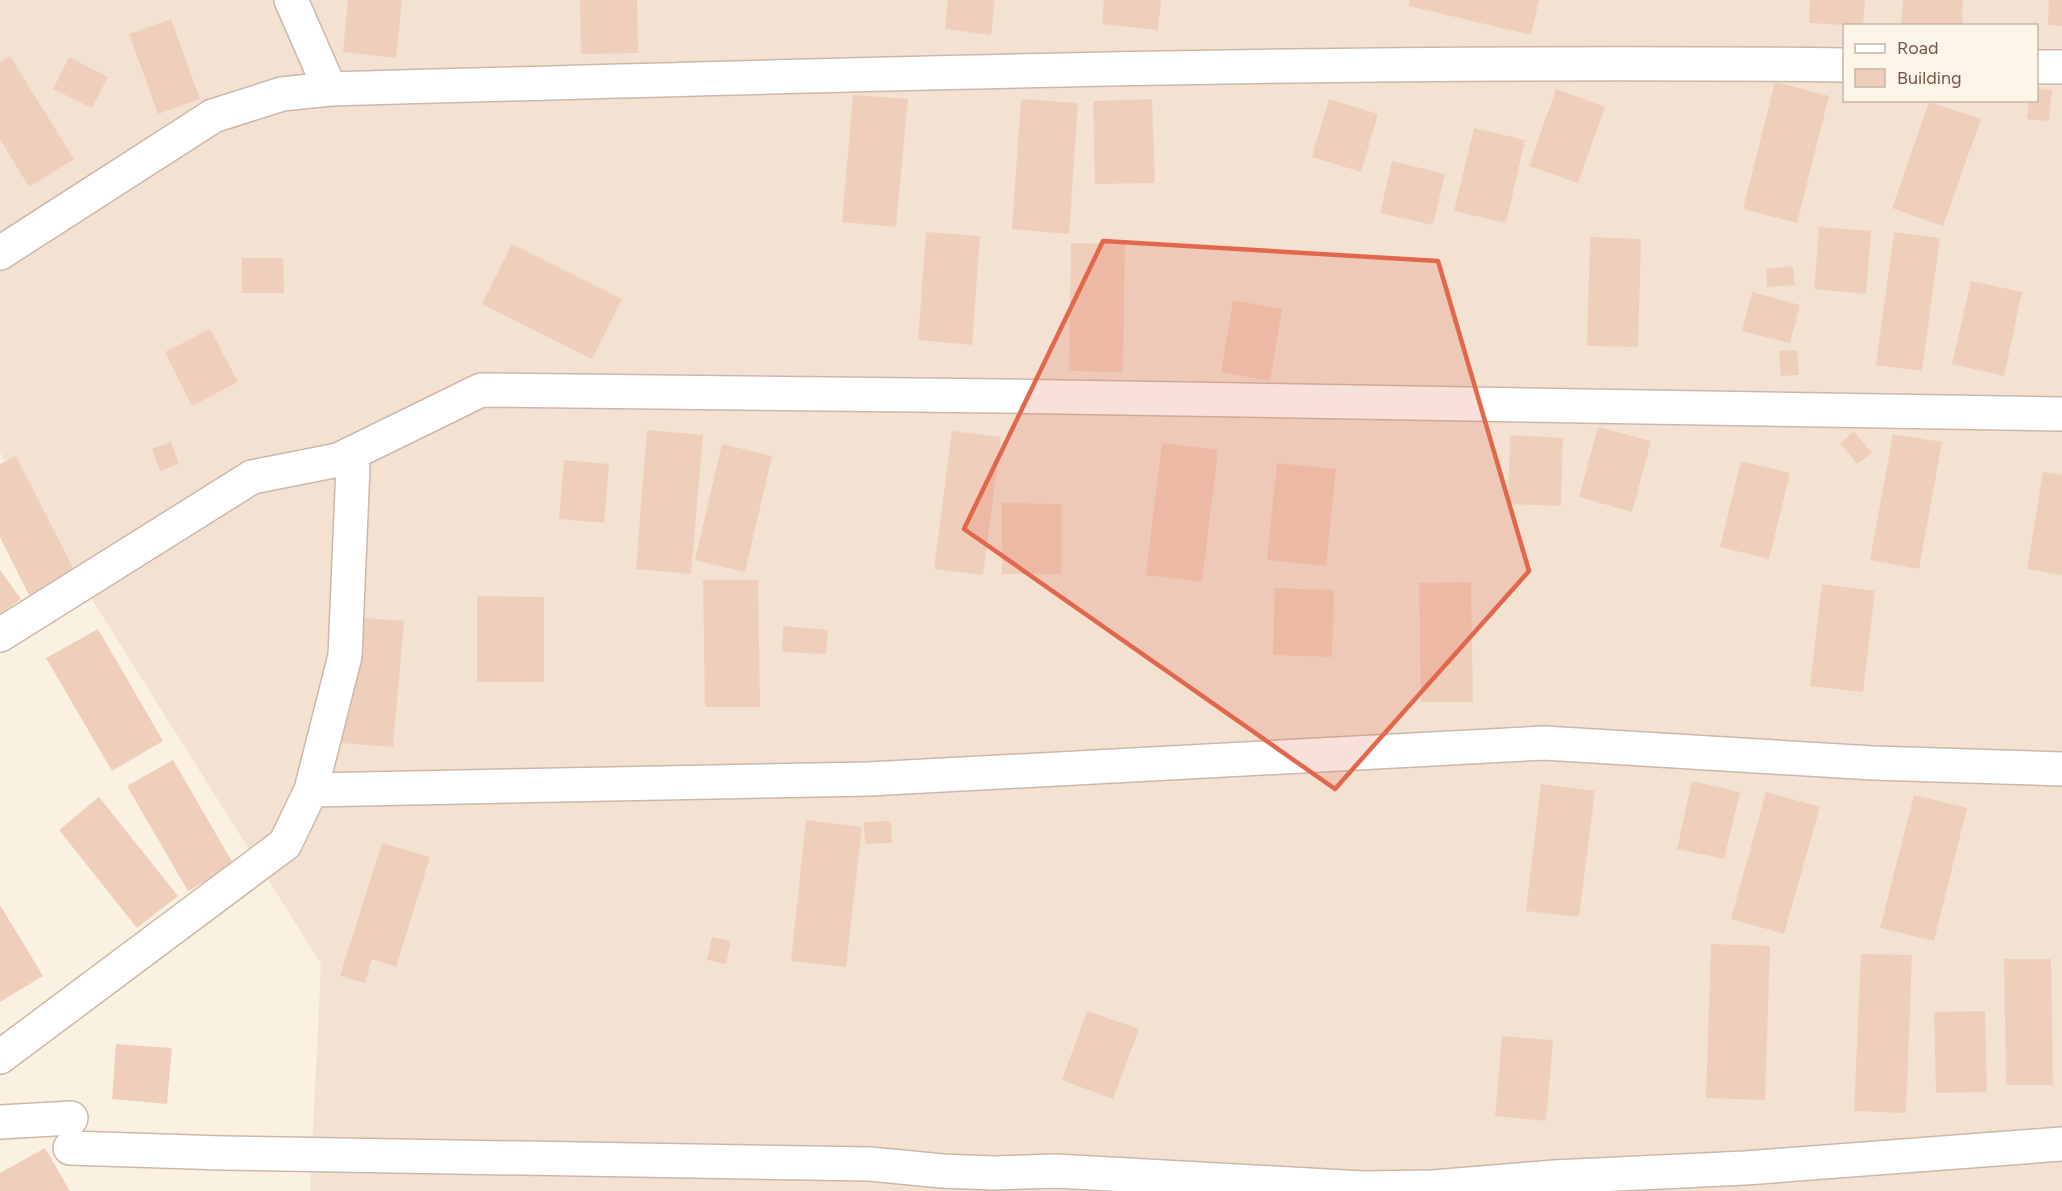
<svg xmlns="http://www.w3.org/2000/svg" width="2062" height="1191" font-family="Figtree,sans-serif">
  <rect width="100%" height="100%" fill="#fbf1e3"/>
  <path fill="#f3e2d2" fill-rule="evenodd" d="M 0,0 L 2062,0 L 2062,1191 L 310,1191 L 321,964 L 0,453 ZM 1844,26 L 2036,26 L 2036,100 L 1844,100 Z"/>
  <path fill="#f0cebc" d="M 348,0 L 402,0 L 396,58 L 343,52 Z
    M 580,0 L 637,0 L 638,53 L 581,54 Z
    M 948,0 L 995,0 L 991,35 L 945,29 Z
    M 1104,0 L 1161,0 L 1158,30 L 1102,24 Z
    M 1410,0 L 1539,0 L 1531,35 L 1409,6 Z
    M 1810,0 L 1865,0 L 1863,26 L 1809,23 Z
    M 1903,0 L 1963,0 L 1962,26 L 1901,26 Z
    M 2049,0 L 2062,0 L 2062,26 L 2048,25 Z
    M 171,19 L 200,99 L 158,114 L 129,34 Z
    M 10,56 L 74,159 L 29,187 L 0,139 L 0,62 Z
    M 69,57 L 108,77 L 92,108 L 53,89 Z
    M 1775,82 L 1829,96 L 1797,223 L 1743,209 Z
    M 1556,89 L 1605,107 L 1578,183 L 1529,166 Z
    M 2036,89 L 2052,90 L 2049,121 L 2027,119 L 2029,100 L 2036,100 Z
    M 853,95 L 908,99 L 896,227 L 842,222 Z
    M 1021,99 L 1078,103 L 1069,234 L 1012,229 Z
    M 1152,99 L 1155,183 L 1095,184 L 1093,101 Z
    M 1329,99 L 1378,114 L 1361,172 L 1312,157 Z
    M 1929,102 L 1981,119 L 1943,226 L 1892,208 Z
    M 1474,128 L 1525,140 L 1506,223 L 1454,211 Z
    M 1392,161 L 1445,174 L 1433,225 L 1380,213 Z
    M 1819,227 L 1871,231 L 1866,294 L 1814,289 Z
    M 926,232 L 980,236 L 972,345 L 918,340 Z
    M 1894,232 L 1940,238 L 1922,371 L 1876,365 Z
    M 1590,237 L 1641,239 L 1638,347 L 1587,346 Z
    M 1071,243 L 1125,244 L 1123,372 L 1069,371 Z
    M 512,244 L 622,299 L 592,359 L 482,304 Z
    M 242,258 L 283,258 L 284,293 L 242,293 Z
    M 1793,266 L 1795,285 L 1767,287 L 1766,269 Z
    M 1971,281 L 2022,292 L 2004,376 L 1952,364 Z
    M 1752,292 L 1800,305 L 1790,343 L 1742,331 Z
    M 1233,300 L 1282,309 L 1270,381 L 1221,372 Z
    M 210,329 L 238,382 L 192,406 L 165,352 Z
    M 1797,350 L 1799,375 L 1781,376 L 1779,351 Z
    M 1598,427 L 1651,441 L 1632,512 L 1579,497 Z
    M 647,430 L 703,435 L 691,574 L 636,569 Z
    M 952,431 L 1001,437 L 983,575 L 934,569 Z
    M 1854,431 L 1872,453 L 1857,464 L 1840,443 Z
    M 1893,434 L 1942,442 L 1919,569 L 1870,560 Z
    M 1510,435 L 1563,438 L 1561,506 L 1508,504 Z
    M 171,442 L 179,464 L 160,471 L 152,449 Z
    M 1162,443 L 1218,450 L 1202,582 L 1146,575 Z
    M 722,444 L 772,456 L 745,572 L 695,560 Z
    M 16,456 L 75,572 L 29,595 L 0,537 L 0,464 Z
    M 564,460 L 609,464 L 604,523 L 559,519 Z
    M 1741,461 L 1790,473 L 1769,559 L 1720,547 Z
    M 1277,463 L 1336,469 L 1326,566 L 1267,560 Z
    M 2043,472 L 2062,475 L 2062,575 L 2027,569 Z
    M 1002,503 L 1061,504 L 1061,574 L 1002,574 Z
    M 0,570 L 21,599 L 0,614 Z
    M 703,580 L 758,580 L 760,707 L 705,707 Z
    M 1471,582 L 1473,702 L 1421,702 L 1419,583 Z
    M 1822,584 L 1875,591 L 1863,692 L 1810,686 Z
    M 1275,588 L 1334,590 L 1332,657 L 1273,655 Z
    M 477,596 L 544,597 L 544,682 L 477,682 Z
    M 341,616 L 404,621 L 393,747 L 340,743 L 349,645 Z
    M 783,626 L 828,630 L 826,654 L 782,652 Z
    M 98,629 L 163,741 L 112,771 L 46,658 Z
    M 173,760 L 234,865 L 188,891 L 127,786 Z
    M 1692,781 L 1740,792 L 1724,859 L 1677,849 Z
    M 1541,784 L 1595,791 L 1579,917 L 1526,911 Z
    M 1766,792 L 1820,807 L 1784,934 L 1731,919 Z
    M 1914,795 L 1967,808 L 1934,941 L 1880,928 Z
    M 99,797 L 178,896 L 137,928 L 59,830 Z
    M 806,820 L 862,827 L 846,967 L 791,961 Z
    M 891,821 L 892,843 L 865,844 L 864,822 Z
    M 382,843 L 430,857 L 396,967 L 372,959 L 365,983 L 340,976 Z
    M 0,905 L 43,976 L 0,1002 Z
    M 712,937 L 731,941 L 726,964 L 707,960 Z
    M 1711,944 L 1770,946 L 1765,1100 L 1706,1098 Z
    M 1861,954 L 1912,955 L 1906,1113 L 1854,1111 Z
    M 2004,959 L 2051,959 L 2053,1085 L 2006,1085 Z
    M 1087,1011 L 1139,1029 L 1113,1099 L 1062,1080 Z
    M 1985,1011 L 1987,1092 L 1936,1093 L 1934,1012 Z
    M 1502,1036 L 1553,1040 L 1546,1121 L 1495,1116 Z
    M 116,1044 L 172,1048 L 167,1104 L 112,1099 Z
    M 45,1148 L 70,1191 L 0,1191 L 0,1173 Z"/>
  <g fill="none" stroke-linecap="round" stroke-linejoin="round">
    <defs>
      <path id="street" d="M 291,0 L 330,89
        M 2036,67 L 2062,67
        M 0,253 L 213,116 L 282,94 L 330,89 C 834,75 1339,59 1844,65
        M 0,635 L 252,477 L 338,460 L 481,390 L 1000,396 L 2062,414
        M 311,790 L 869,779 L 1544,743 L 1873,763 L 2062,769
        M 0,1057 L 285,844 L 311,790 L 345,656 L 353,467 L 338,460
        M 0,1122 L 71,1118 L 70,1120
        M 70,1148 L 223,1153 L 870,1164 L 942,1171 L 993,1173 L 1056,1171 L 1363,1188 L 1433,1187 L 1554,1177 L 1745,1168 L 2062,1144"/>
    </defs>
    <use href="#street" stroke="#ccb8aa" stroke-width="36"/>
    <use href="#street" stroke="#fff" stroke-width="33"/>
  </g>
  <path fill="#e1674d" fill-opacity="0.2" stroke="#e1674d" stroke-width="4.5" stroke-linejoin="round" d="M 1103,241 L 1438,261 L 1529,571 L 1335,789 L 964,529 Z"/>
  <rect x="1843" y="24" width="195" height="78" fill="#fef5e9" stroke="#c6b6a9" stroke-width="1.5"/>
  <rect x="1855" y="44" width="30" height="9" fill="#ffffff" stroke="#c6b6a9" stroke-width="1.5"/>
  <text x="1897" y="54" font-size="18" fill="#72574a">Road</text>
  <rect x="1855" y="69" width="30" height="18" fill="#f0cebc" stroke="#c6b6a9" stroke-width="1.5"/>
  <text x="1897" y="84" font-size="18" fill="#72574a">Building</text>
</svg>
